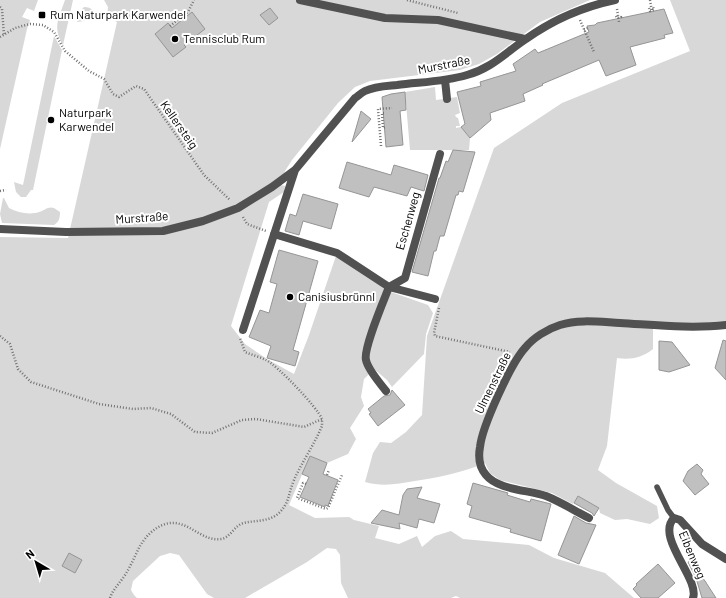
<svg xmlns="http://www.w3.org/2000/svg" width="726" height="598" font-family="Barlow,sans-serif">
  <rect width="100%" height="100%" fill="#fff"/>
  <path fill="#d8d8d8" d="M 0,0 L 38,0 L 34,11 L 27,8 L 22,17 L 30,20 L 27,29 L 0,149 Z
    M 65,0 L 73,0 L 63,45 C 52,27 59,18 65,0 Z
    M 104,0 L 590,0 L 540,22 L 497,54 L 479,64 L 460,70 L 370,81 L 355,87 L 338,103 L 292,160 L 285,171 L 281,185 L 285,186 L 284,192 L 269,202 L 231,326 L 245,344 L 267,359 L 294,374 L 309,335 L 337,253 L 388,291 L 428,305 L 433,313 L 426,334 L 424,354 L 392,387 L 387,380 L 374,369 L 364,379 L 361,397 L 364,406 L 350,428 L 356,439 L 348,454 L 327,463 L 310,456 L 289,505 L 315,518 L 349,517 L 354,520 L 379,526 L 375,538 L 399,544 L 417,536 L 422,547 L 435,536 L 451,531 L 463,539 L 529,545 L 554,558 L 605,573 L 634,598 L 460,598 L 456,596 L 451,598 L 348,598 L 341,583 L 340,555 L 336,549 L 327,548 L 307,562 L 245,598 L 214,598 L 207,594 L 179,555 L 170,553 L 160,556 L 133,581 L 131,590 L 134,595 L 137,598 L 0,598 L 0,237 L 68,238 L 117,22 L 107,17 L 108,7 Z
    M 670,0 L 726,0 L 726,325 L 653,325 L 653,349 C 642,358 630,360 617,358 L 607,446 L 598,470 L 616,483 L 657,506 L 659,518 L 650,524 L 627,519 L 615,520 L 600,513 L 599,508 L 578,496 L 573,504 L 552,493 L 500,480 L 490,473 L 485,463 C 461,473 440,477 415,481 C 398,484 382,487 365,482 L 373,453 L 380,442 L 391,443 L 406,432 L 422,415 L 427,336 L 494,148 L 562,103 L 690,51 Z
    M 84,7 C 92,7 95,11 96,19 L 77,22 L 78,13 Z
    M 54,36 L 62,50 L 33,190 L 31,190 L 26,197 L 21,197 L 16,192 L 14,182 L 23,185 Z
    M 435,87 L 436,100 L 457,97 L 460,113 L 455,115 L 456,117 L 458,118 L 460,126 L 456,126 L 456,128 L 461,127 L 470,138 L 469,150 L 410,150 L 405,92 Z
    M 3,198 L 4,198 L 9,208 C 18,213 30,215 39,212 C 45,210 48,206 54,208 L 60,212 C 60,218 59,222 54,225 L 2,223 L 0,214 Z"/>
  <path fill="#c0c0c0" stroke="#959595" d="M 270,8 L 278,18 L 269,25 L 260,15 Z
    M 664,9 L 673,33 L 664,35 L 665,38 L 630,47 L 636,65 L 606,76 L 599,60 L 542,84 L 543,85 L 523,94 L 525,101 L 490,113 L 491,120 L 470,138 L 461,127 L 465,124 L 457,92 L 481,86 L 480,82 L 516,71 L 513,64 L 535,49 L 538,53 L 589,32 L 587,26 L 595,25 L 597,23 Z
    M 192,12 L 205,29 L 184,45 L 186,47 L 173,57 L 155,34 L 168,23 L 172,28 Z
    M 405,92 L 406,110 L 400,111 L 403,145 L 386,147 L 382,97 L 391,94 Z
    M 361,111 L 371,119 L 352,142 Z
    M 453,150 L 475,152 L 463,192 L 459,191 L 458,195 L 456,195 L 444,236 L 440,236 L 436,251 L 434,251 L 428,276 L 412,272 L 439,178 L 440,178 L 446,161 L 448,162 Z
    M 347,162 L 391,175 L 394,165 L 428,175 L 424,191 L 411,187 L 407,196 L 374,187 L 369,197 L 339,188 Z
    M 303,194 L 338,204 L 331,229 L 303,221 L 299,235 L 285,231 L 290,214 L 296,216 Z
    M 279,250 L 318,261 L 293,350 L 299,352 L 295,366 L 267,358 L 271,346 L 249,337 L 260,310 L 269,313 L 277,284 L 270,282 Z
    M 723,340 L 726,341 L 726,380 L 715,368 Z
    M 659,341 L 672,342 L 690,365 L 669,372 L 659,370 Z
    M 392,390 L 405,405 L 378,426 L 369,414 L 371,413 L 368,409 L 384,396 L 390,395 Z
    M 310,456 L 327,463 L 323,474 L 338,480 L 328,506 L 325,505 L 325,507 L 300,497 L 309,477 L 302,474 Z
    M 697,464 L 703,470 L 701,474 L 709,484 L 695,495 L 683,481 L 688,471 Z
    M 473,483 L 508,493 L 507,495 L 520,499 L 530,502 L 531,499 L 551,504 L 541,541 L 510,532 L 511,529 L 469,517 L 472,506 L 467,504 Z
    M 422,487 L 417,498 L 440,504 L 434,523 L 419,519 L 417,528 L 399,523 L 400,529 L 371,523 L 382,510 L 399,515 L 403,495 L 407,489 Z
    M 578,496 L 599,508 L 594,516 L 592,513 L 574,503 Z
    M 574,516 L 586,523 L 596,525 L 579,564 L 558,555 Z
    M 69,553 L 82,560 L 75,573 L 62,566 Z
    M 690,561 L 705,581 L 716,598 L 702,598 L 696,578 L 688,562 Z
    M 658,564 L 675,583 L 658,598 L 641,598 L 633,589 L 637,585 L 636,584 Z"/>
  <g fill="none" stroke-linecap="round" stroke-linejoin="round">
    <path stroke="#737373" stroke-width="2.5" stroke-dasharray="1 2" stroke-linecap="butt" d="M 407,0 L 458,13
      M 650,0 L 652,12
      M 0,7 L 2,9 L 4,35
      M 649,8 L 650,11 L 654,10 L 653,7
      M 617,9 L 619,22
      M 616,16 L 617,18 L 621,17 L 620,15
      M 580,20 L 594,52
      M 170,26 L 188,12 L 194,0
      M 584,30 L 588,28
      M 0,37 L 15,28 L 30,24 L 43,25 L 54,32 L 65,51 L 89,71 L 104,79 L 113,94 L 119,97 L 136,86 L 144,89 L 204,175 L 230,200
      M 384,113 L 382,113 L 383,128 L 385,127
      M 381,146 L 378,109 L 392,108
      M 0,191 L 6,190
      M 243,217 L 247,224 L 266,231
      M 439,308 L 434,333 L 435,336 L 510,352
      M 0,336 L 10,344 L 18,369 L 31,382 L 99,404 L 133,409 L 151,408 L 171,414 L 195,432 L 212,433 L 242,420 L 256,419 L 304,427 L 322,419
      M 327,475 L 329,470
      M 306,484 L 303,483 L 297,498 L 326,509 L 328,508 L 342,475
      M 110,598 C 113,589 120,583 125,575 C 131,566 135,555 140,546 C 148,532 164,519 180,524 C 193,527 205,541 220,539 C 230,539 234,525 244,523 C 256,520 269,522 279,513 C 290,502 288,494 294,480 C 302,462 314,445 322,426 L 322,419 C 317,407 278,366 266,360 C 260,357 252,355 245,352 L 240,338"/>
    <path stroke="#515151" stroke-width="5.5" d="M 657,487 L 668,510 L 674,518"/>
    <path stroke="#515151" stroke-width="8" d="M 300,0 L 385,18 L 438,20 L 525,39
      M 445,80 L 447,99
      M 0,229 L 66,232 L 163,231 L 203,221 L 238,208 L 272,187 L 295,170 L 355,98 C 358,96 361,93 365,91 C 375,86 386,86 397,85 C 420,82 444,82 467,75 C 492,68 505,53 526,39 C 554,19 582,7 615,0
      M 274,234 L 337,253 L 389,287 L 405,278 L 440,154
      M 243,330 L 295,170
      M 386,391 C 380,383 368,370 366,360 C 363,349 384,300 389,287 L 435,299
      M 589,518 C 575,511 561,502 546,496 C 529,490 498,490 486,475 C 479,467 478,458 480,447 C 482,427 511,363 525,348 C 533,338 547,329 560,325 C 579,319 600,322 620,323 C 655,325 691,329 726,325
      M 693,598 C 700,579 655,537 674,518 L 680,520 L 702,544 L 726,559"/>
  </g>
  <g fill="#000" stroke="#fff" stroke-width="1.5">
    <rect x="38" y="11" width="8" height="8" rx="2"/>
    <circle cx="175" cy="39" r="4"/>
    <circle cx="51" cy="120" r="4"/>
    <circle cx="290" cy="297" r="4"/>
  </g>
  <g text-anchor="middle" stroke-width="4" stroke-linejoin="round" paint-order="stroke">
    <g font-size="12" fill="#000" stroke="#fff" text-anchor="start">
      <text x="50" y="19">Rum Naturpark Karwendel</text>
      <text x="183" y="43">Tennisclub Rum</text>
      <text x="59" y="117">Naturpark<tspan x="59" dy="14">Karwendel</tspan></text>
      <text x="298" y="301">Canisiusbrünnl</text>
    </g>
    <g font-size="12" fill="#000" stroke="#fff">
      <text transform="translate(444 65) rotate(-11)" y="4">Murstraße</text>
      <text transform="translate(179 125) rotate(55)" y="4">Kellersteig</text>
      <text transform="translate(142 218) rotate(-4)" y="4">Murstraße</text>
      <text transform="translate(408 221) rotate(-74)" y="4">Eschenweg</text>
      <text transform="translate(493 383) rotate(-64)" y="4">Ulmenstraße</text>
      <text transform="translate(692 555) rotate(67)" y="4">Eibenweg</text>
    </g>
  </g>
  <g transform="translate(36 562) rotate(322)" stroke="#ffffff" stroke-width="3" paint-order="stroke">
  <path d="M0-3L7 15L0 10L-7 15Z" fill="#000000"/>
  <text y="-6" font-size="11" font-weight="bold" text-anchor="middle" fill="#000000">N</text>
  </g>
</svg>
